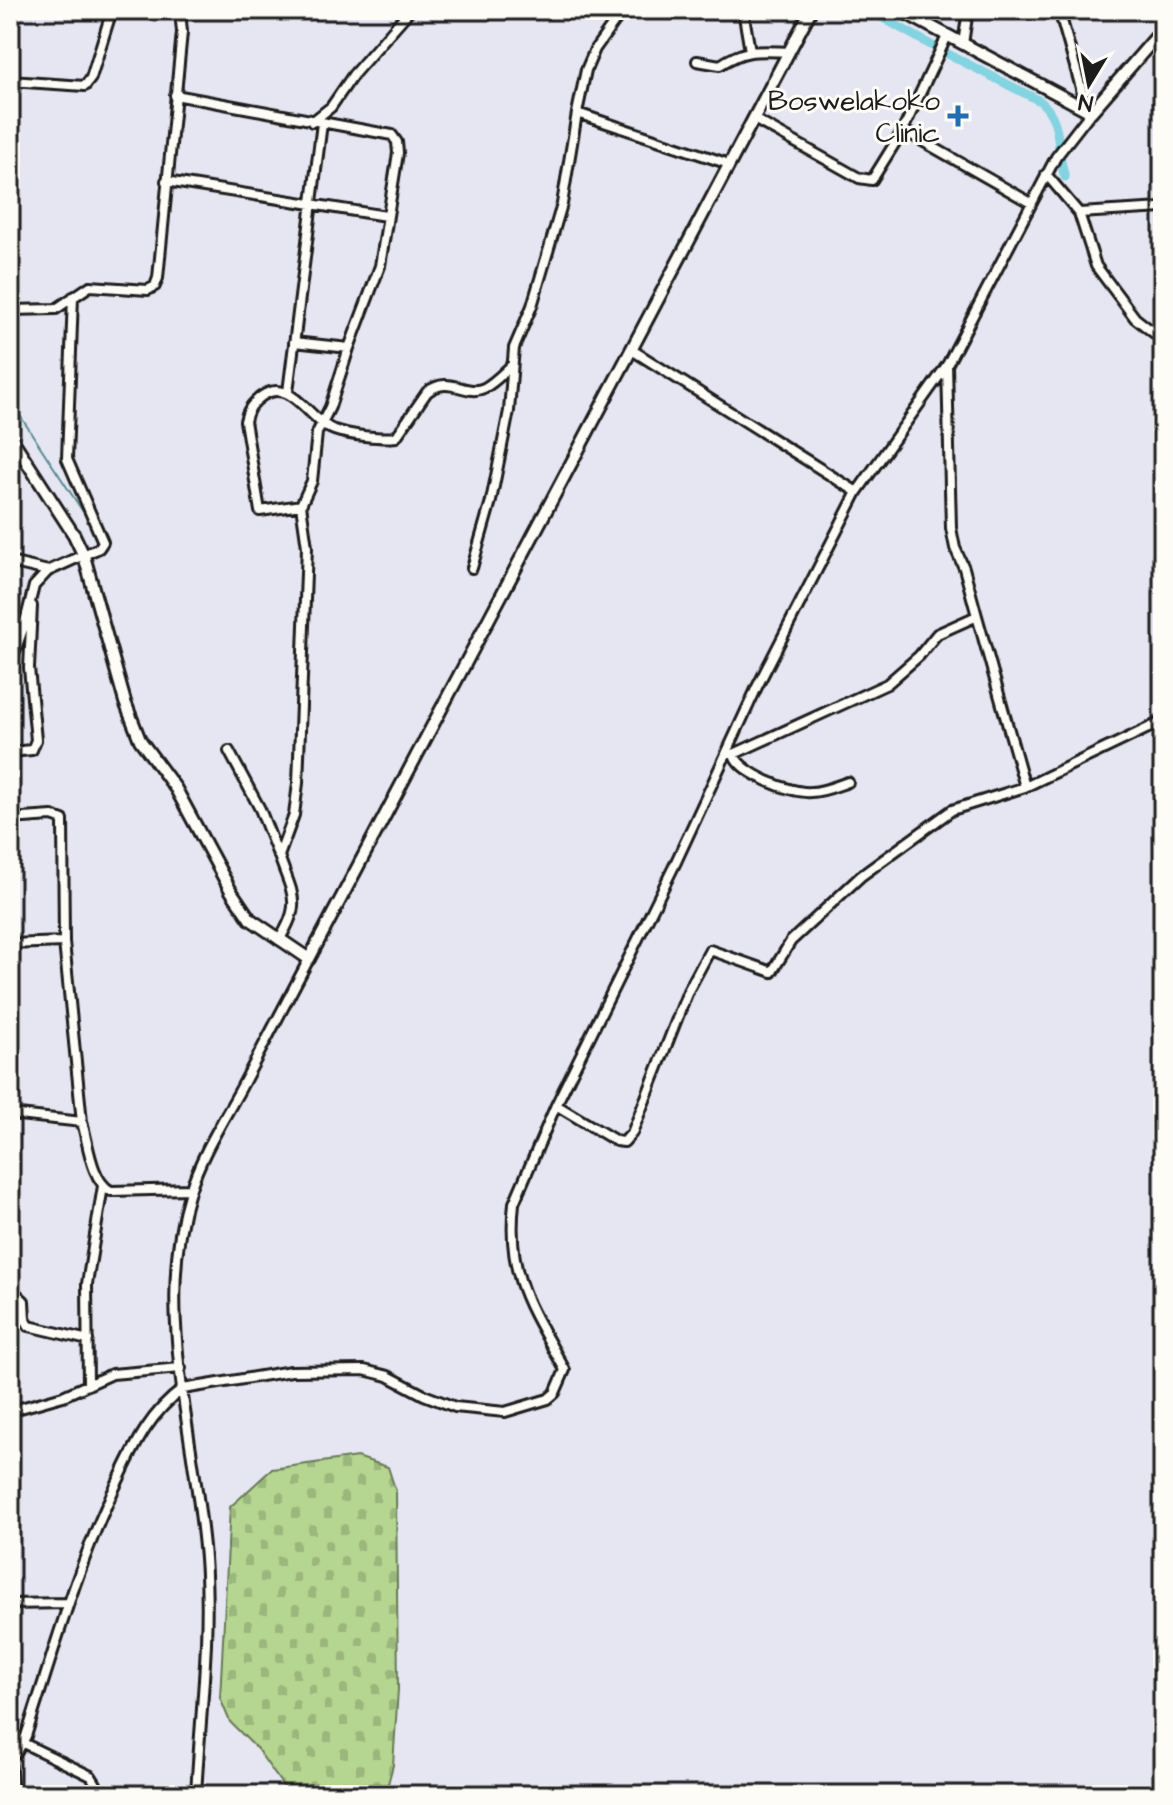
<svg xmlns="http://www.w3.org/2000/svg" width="1173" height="1805" font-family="'Architects Daughter',sans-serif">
  <defs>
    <pattern id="cemetery-stones" width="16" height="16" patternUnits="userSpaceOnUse" patternTransform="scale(2)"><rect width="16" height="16" fill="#b4d690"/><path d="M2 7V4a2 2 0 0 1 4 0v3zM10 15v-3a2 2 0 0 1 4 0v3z" fill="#9ab77c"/></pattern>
  </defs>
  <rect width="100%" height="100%" fill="#e5e6f2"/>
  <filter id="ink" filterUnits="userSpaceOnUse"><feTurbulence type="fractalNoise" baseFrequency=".0125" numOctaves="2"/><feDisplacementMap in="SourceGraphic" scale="16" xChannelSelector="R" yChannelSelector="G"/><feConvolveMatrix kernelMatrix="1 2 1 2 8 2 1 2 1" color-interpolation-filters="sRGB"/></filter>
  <g filter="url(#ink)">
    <path fill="url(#cemetery-stones)" stroke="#687956" stroke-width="2" d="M 357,1457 L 388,1467 L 396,1492 L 398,1689 L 393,1765 L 385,1795 L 288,1793 L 257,1749 L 230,1722 L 220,1698 L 230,1507 L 272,1469 Z"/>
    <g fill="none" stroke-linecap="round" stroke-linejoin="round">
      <path stroke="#5a8a92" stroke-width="2" d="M 10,394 L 13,405 L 93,527"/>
      <path stroke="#83d3e0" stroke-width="9" d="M 869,10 L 938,49
        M 944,52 L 1040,101 C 1064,121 1055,149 1065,177"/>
      <defs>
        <path id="minor" d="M 743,10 L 750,51
          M 1059,10 L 1081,88 L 1083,108
          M 963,44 L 968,10
          M 697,61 L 720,65 C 746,48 758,51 789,52
          M 10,81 L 85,86 L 91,78 L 112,10
          M 175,95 L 392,135 L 397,142 L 398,153 L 380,266 L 349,348 L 330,407 L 317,433 L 312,481 L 301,505 L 307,547 L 298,783 L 294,815 L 279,856 C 292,894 303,903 279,940
          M 577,113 L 586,70 L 595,49 L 623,10
          M 754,119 L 859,178 L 872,180 L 903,130 L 947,36
          M 312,122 L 331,107 L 353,75 L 410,10
          M 903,130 L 1031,203
          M 1046,174 L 1079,213 L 1096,266 L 1135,318 L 1163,340
          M 166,181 L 386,216
          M 1079,213 L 1163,208
          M 10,310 L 56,309 L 90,286 L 148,290 L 155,286 L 158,278 L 182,32 L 180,10
          M 294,342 L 349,348
          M 632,350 L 857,492
          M 947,365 L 951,528 L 955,548 L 964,568 L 977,616
          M 288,392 L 322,123
          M 301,505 L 260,511 L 245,421 C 247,410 252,403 262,396 C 291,376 309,421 334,430 C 349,435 381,439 396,437 L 427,392 C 450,374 465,397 484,388 C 494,383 503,373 511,366
          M 10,562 L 48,571
          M 472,568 L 491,501 L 509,411 L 514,348 L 532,306 L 562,204 L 577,113 L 729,164
          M 10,666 L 24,626 L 34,586 L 48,571 L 99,548 L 103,542 L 67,459 L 73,297
          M 229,751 L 260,809 L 278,855
          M 10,752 L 32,750 L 36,740 L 29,668 L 32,606
          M 727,752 L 734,754 L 887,684 L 919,656 L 937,634 L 977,616 L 1025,787
          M 734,754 C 739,773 791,794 811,792 C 823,792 836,786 848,782
          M 10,819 L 52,816 L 63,820 L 64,942
          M 10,944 L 64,942 L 82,1122
          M 556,1105 L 616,1141 L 624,1142 L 632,1133 L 688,991 L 710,950 L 772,972 L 791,941 L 861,876 L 952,810 L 1025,787 L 1163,721
          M 10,1114 L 82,1122 C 88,1142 91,1181 111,1191 L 190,1189
          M 10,1288 L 24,1301 L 25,1319 L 29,1326 L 88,1340
          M 88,1385 L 87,1284 L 103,1186
          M 10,1411 L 63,1396 L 112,1374 L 181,1368
          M 10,1604 L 67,1603
          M 23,1743 L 91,1776 L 96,1784 L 94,1795
          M 10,1757 L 17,1752 L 26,1736 C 55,1648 78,1561 120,1477 C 136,1443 151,1412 183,1389 L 291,1371 L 364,1370 L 388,1376 L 424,1395 L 455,1407 L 505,1412 L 548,1399 L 555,1393 L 565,1370 C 531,1308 506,1277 514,1203 L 556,1105 L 675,864 L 757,687 L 857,492 L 947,365 L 1056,157 L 1091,112
          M 10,1757 L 13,1795
          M 196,1795 C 200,1717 211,1636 205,1558 C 196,1440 153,1309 190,1191 C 201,1155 223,1121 241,1088 C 264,1045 286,1002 309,959"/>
        <path id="tertiary" d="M 900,10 L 1091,112 L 1163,29
          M 10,436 L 74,535 L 84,556 L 125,702 L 140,740 L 176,789 L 231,891 L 250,919 L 309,959 L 811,10"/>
      </defs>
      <use href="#minor" stroke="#1c1c1c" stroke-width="14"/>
      <use href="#tertiary" stroke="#1c1c1c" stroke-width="16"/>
      <use href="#minor" stroke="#fdfcf7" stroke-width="8"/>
      <use href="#tertiary" stroke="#fdfcf7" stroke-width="10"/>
    </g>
  </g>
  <path fill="#1f6fb2" stroke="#fdfcf7" stroke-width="3" d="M954 104h8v8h8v8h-8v8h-8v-8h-8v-8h8z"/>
  <g text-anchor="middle" stroke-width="6" stroke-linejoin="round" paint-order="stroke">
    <g font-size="28" fill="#1c1c1c" stroke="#fdfcf7" text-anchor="end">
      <text x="940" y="110">Boswelakoko<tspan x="940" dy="32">Clinic</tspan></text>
    </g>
  </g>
  <rect width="1173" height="1805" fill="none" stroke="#fdfcf7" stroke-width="40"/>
  <rect x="20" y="20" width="1133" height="1765" fill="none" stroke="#1c1c1c" stroke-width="3" filter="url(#ink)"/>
  <g transform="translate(1089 84) rotate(190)" stroke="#fdfcf7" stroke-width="6" paint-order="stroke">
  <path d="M0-6L14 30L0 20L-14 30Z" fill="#1c1c1c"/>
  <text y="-12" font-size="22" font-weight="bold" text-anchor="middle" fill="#1c1c1c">N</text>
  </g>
</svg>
